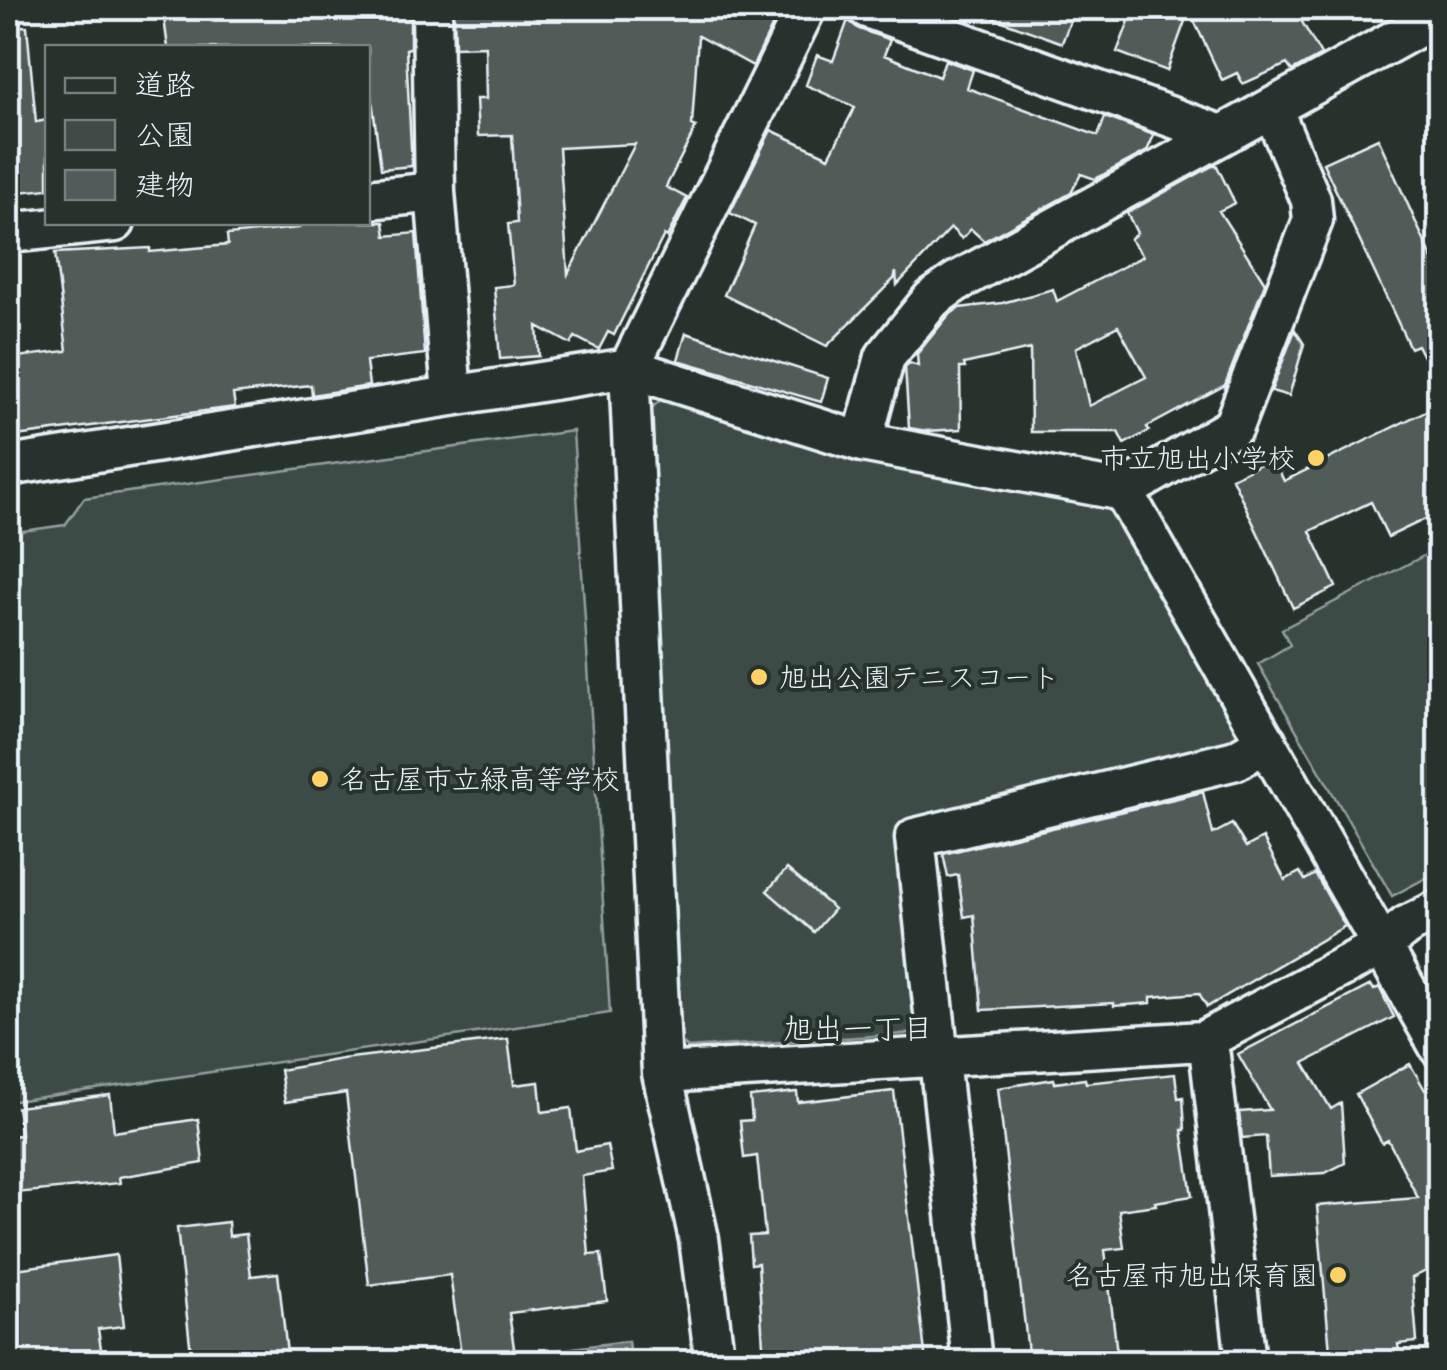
<svg xmlns="http://www.w3.org/2000/svg" width="1447" height="1370" font-family="Pangolin,'Klee One',sans-serif">
  <rect width="100%" height="100%" fill="#26332d"/>
  <filter id="ink" filterUnits="userSpaceOnUse"><feTurbulence type="fractalNoise" baseFrequency=".01" numOctaves="2"/><feDisplacementMap in="SourceGraphic" scale="20" xChannelSelector="R" yChannelSelector="G"/><feConvolveMatrix kernelMatrix="1 2 1 2 8 2 1 2 1" color-interpolation-filters="sRGB"/></filter>
  <g filter="url(#ink)">
    <path fill="#3e4b47" stroke="#939ea0" stroke-width="2.5" d="M 666,395 L 1103,502 L 1119,513 L 1243,730 L 1231,754 L 905,833 L 919,1033 L 688,1048 L 673,1035 L 645,414 Z
      M 573,431 L 610,1013 L 8,1102 L 8,533 L 65,525 L 84,498 Z
      M 1439,548 L 1439,871 L 1392,896 L 1258,664 L 1290,645 L 1282,629 Z"/>
    <path fill="#636f6d" stroke="#98a3a5" stroke-width="2.5" d="M 628,1341 L 631,1362 L 550,1362 L 549,1351 Z"/>
    <path fill="#505c59" stroke="#e8f1f8" stroke-width="2.5" fill-rule="evenodd" d="M 233,8 L 410,8 L 410,48 L 406,49 L 412,166 L 381,169 L 372,99 L 368,100 L 368,48 L 168,48 L 164,18 Z
      M 454,8 L 761,8 L 777,16 L 753,66 L 698,36 L 692,125 L 696,127 L 666,187 L 687,198 L 667,237 L 664,235 L 614,335 L 608,332 L 599,349 L 575,337 L 571,344 L 537,326 L 539,356 L 500,359 L 494,287 L 514,285 L 508,224 L 517,223 L 512,135 L 478,136 L 476,99 L 486,99 L 485,46 L 455,47 ZM 635,144 L 568,274 L 559,148 Z
      M 975,8 L 1075,8 L 1062,43 L 975,11 Z
      M 1134,8 L 1294,8 L 1321,55 L 1292,71 L 1287,64 L 1243,84 L 1237,73 L 1222,80 L 1189,10 L 1167,71 L 1117,52 Z
      M 848,20 L 859,29 L 890,40 L 884,55 L 939,77 L 945,60 L 973,70 L 967,88 L 1098,136 L 1105,117 L 1154,135 L 1147,151 L 1095,179 L 1081,174 L 1071,193 L 984,241 L 971,229 L 962,239 L 951,228 L 897,285 L 896,272 L 894,279 L 827,346 L 724,295 L 755,225 L 730,213 L 771,130 L 829,157 L 855,107 L 806,85 L 817,55 L 833,61 Z
      M 27,26 L 36,122 L 48,120 L 48,189 L 20,192 L 8,95 L 8,27 Z
      M 1378,138 L 1440,276 L 1440,390 L 1417,345 L 1410,348 L 1323,163 Z
      M 1216,164 L 1235,203 L 1219,211 L 1265,283 L 1225,385 L 1147,427 L 1149,431 L 1124,444 L 1118,432 L 1031,432 L 1030,349 L 964,364 L 965,368 L 960,368 L 961,429 L 927,431 L 909,428 L 905,367 L 909,363 L 918,366 L 917,354 L 948,316 L 959,308 L 1002,303 L 1053,289 L 1057,301 L 1143,256 L 1130,239 L 1137,233 L 1127,213 ZM 1118,326 L 1146,377 L 1089,406 L 1076,348 Z
      M 298,222 L 384,222 L 386,236 L 416,233 L 425,354 L 366,361 L 369,386 L 312,395 L 311,385 L 233,394 L 235,407 L 8,437 L 8,358 L 67,351 L 55,253 L 150,248 L 150,252 L 228,245 L 227,235 L 299,228 Z
      M 1295,330 L 1304,344 L 1289,396 L 1271,391 Z
      M 686,333 L 828,378 L 821,402 L 678,360 Z
      M 1440,404 L 1440,512 L 1388,537 L 1371,502 L 1310,531 L 1336,587 L 1293,608 L 1232,478 L 1273,458 L 1284,481 Z
      M 1203,792 L 1213,834 L 1232,824 L 1246,847 L 1263,838 L 1285,880 L 1300,872 L 1305,880 L 1315,874 L 1345,926 L 1207,1007 L 1199,993 L 1151,997 L 1151,1003 L 1114,1006 L 1114,1003 L 982,1010 L 974,915 L 964,917 L 958,875 L 948,877 L 943,854 Z
      M 787,869 L 834,909 L 814,932 L 767,891 Z
      M 1371,985 L 1374,990 L 1379,987 L 1394,1017 L 1304,1063 L 1331,1109 L 1341,1103 L 1345,1163 L 1325,1173 L 1269,1176 L 1266,1136 L 1242,1138 L 1239,1112 L 1270,1110 L 1238,1054 Z
      M 508,1039 L 514,1085 L 539,1082 L 542,1112 L 571,1108 L 576,1151 L 607,1145 L 612,1171 L 582,1176 L 589,1255 L 601,1254 L 607,1301 L 509,1313 L 516,1362 L 462,1362 L 450,1275 L 369,1285 L 346,1093 L 285,1102 L 280,1070 L 342,1059 Z
      M 1410,1064 L 1425,1090 L 1440,1083 L 1440,1264 L 1412,1278 L 1417,1342 L 1398,1344 L 1400,1362 L 1331,1362 L 1317,1206 L 1418,1198 L 1388,1140 L 1382,1143 L 1356,1094 Z
      M 1175,1074 L 1178,1098 L 1183,1097 L 1185,1130 L 1182,1130 L 1192,1196 L 1155,1202 L 1156,1205 L 1119,1210 L 1124,1248 L 1105,1250 L 1118,1362 L 1029,1362 L 998,1088 L 1054,1079 L 1055,1083 L 1085,1079 L 1086,1083 Z
      M 894,1091 L 926,1362 L 849,1362 L 848,1357 L 764,1362 L 758,1263 L 751,1264 L 749,1236 L 765,1235 L 757,1156 L 744,1158 L 740,1121 L 752,1120 L 750,1097 L 797,1092 L 798,1102 Z
      M 110,1095 L 114,1132 L 198,1119 L 203,1163 L 119,1177 L 120,1183 L 16,1193 L 9,1136 L 21,1135 L 17,1107 Z
      M 228,1222 L 229,1236 L 246,1234 L 251,1276 L 278,1273 L 288,1362 L 192,1362 L 177,1228 Z
      M 116,1255 L 124,1326 L 98,1329 L 103,1362 L 8,1362 L 8,1270 Z"/>
    <g fill="none" stroke-linecap="round" stroke-linejoin="round">
      <defs>
        <path id="minor" d="M 432,8 L 435,192 L 452,394
          M 867,8 L 1221,135
          M 368,199 L 435,192
          M 8,233 L 115,222
          M 862,442 L 885,357 L 932,299 L 956,282 L 1440,15
          M 8,466 L 629,368 L 862,442 L 1123,491 L 1440,1048
          M 1123,491 L 1233,427 L 1313,220 L 1311,200 L 1272,108
          M 1203,1041 L 1210,1056 L 1246,1362
          M 662,1073 L 1203,1041 L 1382,946 L 1406,926 L 1440,909
          M 715,1362 L 699,1239 L 662,1073 L 629,368 L 806,8
          M 972,1362 L 915,838 L 1236,760 L 1267,742"/>
      </defs>
      <use href="#minor" stroke="#e8f1f8" stroke-width="45"/>
      <use href="#minor" stroke="#26332d" stroke-width="38"/>
    </g>
  </g>
  <g fill="#ffd166" stroke="#26332d" stroke-width="4">
    <circle cx="1316" cy="458" r="10"/>
    <circle cx="759" cy="677" r="10"/>
    <circle cx="320" cy="779" r="10"/>
    <circle cx="1338" cy="1275" r="10"/>
  </g>
  <g text-anchor="middle" stroke-width="8" stroke-linejoin="round" paint-order="stroke">
    <g font-size="28" fill="#e8f1f8" stroke="#26332d" text-anchor="end">
      <text x="1296" y="468">市立旭出小学校</text>
      <text x="779" y="687" text-anchor="start">旭出公園テニスコート</text>
      <text x="340" y="789" text-anchor="start">名古屋市立緑高等学校</text>
      <text x="1318" y="1285">名古屋市旭出保育園</text>
    </g>
    <g font-size="30" fill="#e8f1f8" stroke="#26332d">
      <text x="858" y="1039">旭出一丁目</text>
    </g>
  </g>
  <rect width="1447" height="1370" fill="none" stroke="#26332d" stroke-width="40"/>
  <rect x="20" y="20" width="1407" height="1330" fill="none" stroke="#e8f1f8" stroke-width="4" filter="url(#ink)"/>
  <rect x="45" y="45" width="325" height="180" fill="#26332d" stroke="#747f7e" stroke-width="2.5"/>
  <rect x="65" y="78" width="50" height="15" fill="#26332d" stroke="#747f7e" stroke-width="2.5"/>
  <text x="135" y="95" font-size="30" fill="#e8f1f8">道路</text>
  <rect x="65" y="120" width="50" height="30" fill="#3e4b47" stroke="#747f7e" stroke-width="2.5"/>
  <text x="135" y="145" font-size="30" fill="#e8f1f8">公園</text>
  <rect x="65" y="170" width="50" height="30" fill="#505c59" stroke="#747f7e" stroke-width="2.5"/>
  <text x="135" y="195" font-size="30" fill="#e8f1f8">建物</text>
</svg>
